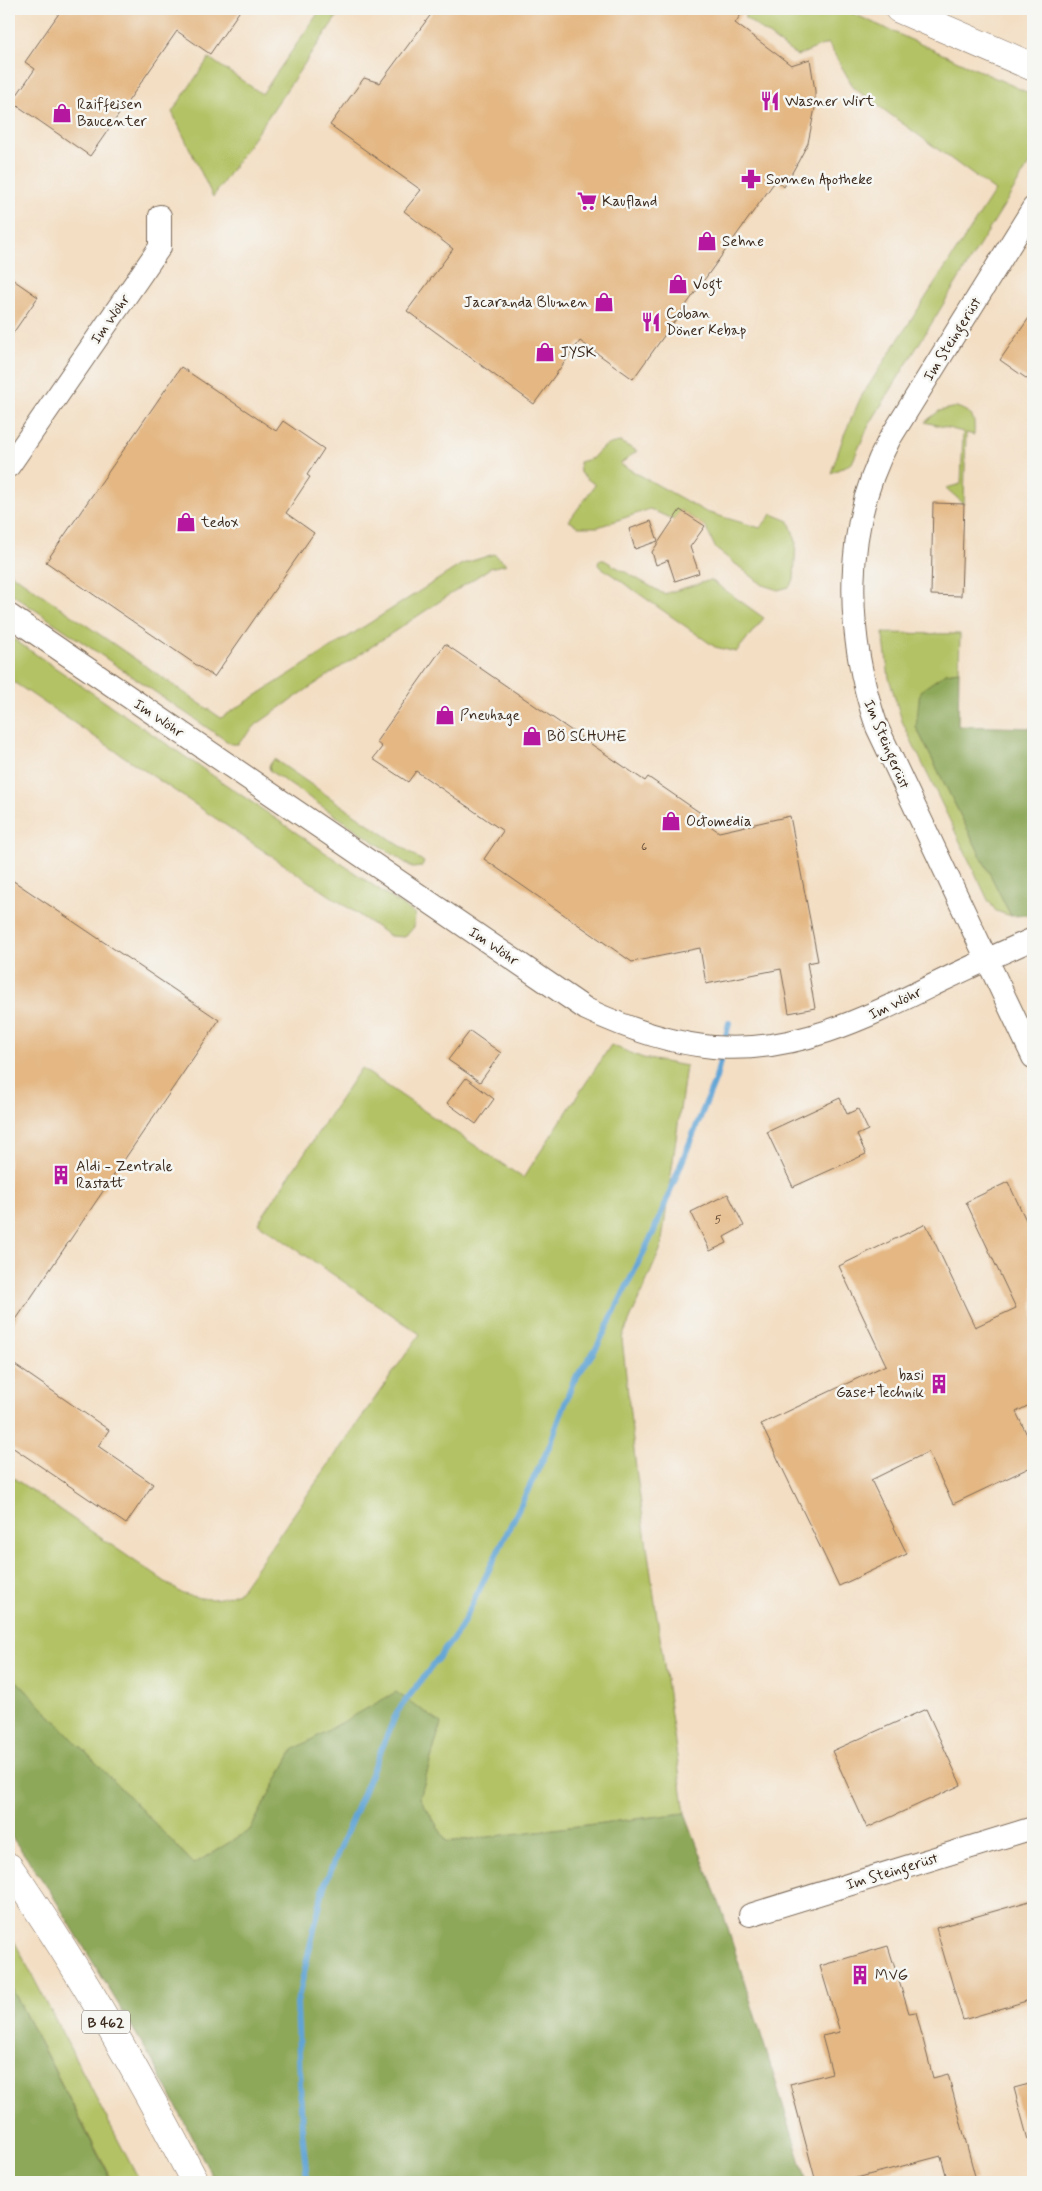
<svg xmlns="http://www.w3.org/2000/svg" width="1042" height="2191" font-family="Mynerve,sans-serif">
  <rect width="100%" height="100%" fill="#f6f6f2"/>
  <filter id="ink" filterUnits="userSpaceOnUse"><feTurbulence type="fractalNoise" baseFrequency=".02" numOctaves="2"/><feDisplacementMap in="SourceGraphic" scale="10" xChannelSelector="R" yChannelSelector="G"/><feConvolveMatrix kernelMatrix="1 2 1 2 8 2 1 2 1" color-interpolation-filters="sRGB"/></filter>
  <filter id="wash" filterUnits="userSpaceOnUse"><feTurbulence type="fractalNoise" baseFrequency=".0096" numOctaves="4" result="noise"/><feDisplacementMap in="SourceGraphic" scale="20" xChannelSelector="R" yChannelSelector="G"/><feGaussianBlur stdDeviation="1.12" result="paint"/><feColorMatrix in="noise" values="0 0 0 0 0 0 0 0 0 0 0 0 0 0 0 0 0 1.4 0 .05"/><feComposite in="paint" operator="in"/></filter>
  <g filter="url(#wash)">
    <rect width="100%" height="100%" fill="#f3dec3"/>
    <path fill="#b3c265" stroke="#777642" d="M 321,9 L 342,9 L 213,197 L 172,112 L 209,58 L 262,94 Z
      M 750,9 L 843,9 L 1033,95 L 1033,158 L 868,427 L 852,463 L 831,473 L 844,435 L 861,397 L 995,191 L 854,88 L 828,43 L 797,56 L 744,17 Z
      M 957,407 C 974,414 975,417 974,435 L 966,433 L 964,504 L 946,488 L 961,484 L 963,432 L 925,422 L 939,411 Z
      M 620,442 L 637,451 L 620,464 L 706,512 L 760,528 L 772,514 L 789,521 L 796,541 L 794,580 L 789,587 L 778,590 L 763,585 L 716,549 L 705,526 L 680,510 L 674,520 L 650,509 L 598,527 L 580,527 L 569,521 L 595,485 L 580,473 L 579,462 L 593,458 C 601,447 607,444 620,442 Z
      M 494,554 L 507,564 L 490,568 L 303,692 L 257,724 L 238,744 L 231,744 L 9,592 L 9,572 L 221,718 L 462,564 Z
      M 599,560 L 604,560 L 664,594 L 711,580 L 764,618 L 736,652 L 715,647 L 598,565 Z
      M 883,633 L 960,634 L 959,671 L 946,673 L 916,727 L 1011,916 L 996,911 L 988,900 L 902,721 L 889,678 Z
      M 9,636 L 415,914 L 414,927 L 405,937 L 390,936 L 9,679 Z
      M 274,759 L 424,862 L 421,867 L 413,868 L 270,771 L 269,766 Z
      M 611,1045 L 643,1058 L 686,1066 L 661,1248 L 622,1338 L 636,1469 L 685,1813 L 447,1842 L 420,1798 L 441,1723 L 293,1750 L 250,1830 L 194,1864 L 9,1673 L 9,1475 L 183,1594 C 207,1600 217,1602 240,1591 L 420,1334 L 258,1223 L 361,1068 L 523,1178 Z
      M 9,1931 L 140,2182 L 113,2182 L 9,1983 Z"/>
    <path fill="#8ea85a" stroke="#64693c" d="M 959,671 L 958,726 L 1033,728 L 1032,915 L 1011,916 L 916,727 L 920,691 L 946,673 Z
      M 9,1673 L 194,1864 L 250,1830 L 293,1750 L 396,1692 L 441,1723 L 420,1798 L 447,1842 L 685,1813 L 723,1913 L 807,2182 L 215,2182 L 155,2065 L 50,1891 L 9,1833 Z
      M 9,1983 L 112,2182 L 9,2182 Z"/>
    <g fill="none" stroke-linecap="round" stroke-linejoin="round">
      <path stroke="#61a4d5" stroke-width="6" d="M 306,2182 L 307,2178 L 302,2131 L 297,2003 L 324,1886 L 397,1712 L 459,1631 L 549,1447 L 573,1382 L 597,1347 L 654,1231 L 716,1078 L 729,1023"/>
    </g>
    <g id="blocks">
      <path fill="#e4b783" d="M 62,9 L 241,9 L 210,54 L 177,31 L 90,156 L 12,102 L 35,69 L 25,62 Z
        M 435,9 L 745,9 L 735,23 L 791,65 L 810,59 L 815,91 L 815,108 L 808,143 L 798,162 L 784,187 L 776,180 L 633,379 L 580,341 L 534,404 L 407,311 L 453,249 L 404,211 L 421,190 L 330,125 L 364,78 L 380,83 Z
        M 9,277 L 38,297 L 9,339 Z
        M 1033,312 L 1033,383 L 1000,360 Z
        M 181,367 L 276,431 L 283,421 L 324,449 L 307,475 L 310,477 L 286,513 L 314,533 L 214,677 L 46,562 Z
        M 933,503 L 964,504 L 961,596 L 931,595 Z
        M 680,510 L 705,526 L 690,547 L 699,573 L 675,581 L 668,560 L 656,565 L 652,552 Z
        M 651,521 L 658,541 L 635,549 L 629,529 Z
        M 445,644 L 645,781 L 648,777 L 702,814 L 699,818 L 719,832 L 790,816 L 818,961 L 807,963 L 815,1008 L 789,1013 L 781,969 L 706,984 L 700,948 L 632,962 L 484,859 L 503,831 L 416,771 L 408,782 L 373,759 L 382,747 L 376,742 Z
        M 9,878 L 219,1020 L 9,1330 Z
        M 470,1031 L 501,1053 L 480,1082 L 448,1060 Z
        M 466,1078 L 494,1099 L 476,1124 L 447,1103 Z
        M 840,1098 L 847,1114 L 858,1109 L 868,1130 L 857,1135 L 866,1154 L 793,1187 L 767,1132 Z
        M 1008,1182 L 1033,1235 L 1033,1403 L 1016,1412 L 1033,1447 L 1033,1466 L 953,1504 L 928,1452 L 871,1480 L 907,1554 L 839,1586 L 761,1424 L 886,1365 L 839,1266 L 926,1224 L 975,1327 L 1016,1308 L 966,1202 Z
        M 728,1194 L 744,1226 L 724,1237 L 727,1243 L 710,1251 L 691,1212 Z
        M 9,1361 L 109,1430 L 98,1446 L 153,1484 L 126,1524 L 9,1445 Z
        M 926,1709 L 961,1785 L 867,1828 L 832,1751 Z
        M 1033,1900 L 1033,1999 L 963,2020 L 936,1928 Z
        M 888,1946 L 909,2013 L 916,2012 L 933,2078 L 948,2074 L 976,2180 L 967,2182 L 948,2182 L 941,2156 L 841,2182 L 816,2182 L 790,2084 L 832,2073 L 822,2036 L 840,2032 L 820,1966 Z
        M 1033,2083 L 1033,2140 L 1028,2140 L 1014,2088 Z"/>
    </g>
  </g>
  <g filter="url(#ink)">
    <use href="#blocks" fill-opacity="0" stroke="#7b6958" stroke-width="1"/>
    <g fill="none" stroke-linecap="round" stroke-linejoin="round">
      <defs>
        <path id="street" d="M 1033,208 L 889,440 C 842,528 845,634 877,727 L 1033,1057
          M 9,466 L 160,247 L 160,216
          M 9,615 L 586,1009 C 626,1028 669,1043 713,1047 C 793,1054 864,1019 933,985 C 966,969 999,954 1033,939
          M 750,1915 L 1033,1828"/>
        <path id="secondary" d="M 899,9 L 1033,67"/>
        <path id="primary" d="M 9,1867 C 79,1967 139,2074 195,2182"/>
      </defs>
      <use href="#street" stroke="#7b6958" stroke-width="24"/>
      <use href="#secondary" stroke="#7b6958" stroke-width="29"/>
      <use href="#primary" stroke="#7b6958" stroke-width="29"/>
      <use href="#street" stroke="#fff" stroke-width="22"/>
      <use href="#secondary" stroke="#fff" stroke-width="28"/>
      <use href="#primary" stroke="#fff" stroke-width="28"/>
    </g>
  </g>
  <defs>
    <symbol id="restaurant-bare" viewBox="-9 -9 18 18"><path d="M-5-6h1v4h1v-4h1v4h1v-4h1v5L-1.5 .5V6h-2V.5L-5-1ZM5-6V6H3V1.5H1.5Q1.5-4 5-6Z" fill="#b5179e" stroke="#f6f6f2" stroke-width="2.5" paint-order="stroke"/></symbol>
    <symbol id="shop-bare" viewBox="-9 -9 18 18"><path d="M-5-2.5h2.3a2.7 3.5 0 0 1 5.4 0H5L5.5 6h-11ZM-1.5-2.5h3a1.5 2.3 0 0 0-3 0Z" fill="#b5179e" stroke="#f6f6f2" stroke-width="2.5" paint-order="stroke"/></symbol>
    <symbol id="pharmacy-bare" viewBox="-9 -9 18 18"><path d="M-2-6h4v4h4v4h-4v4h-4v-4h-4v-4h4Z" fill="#b5179e" stroke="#f6f6f2" stroke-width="2.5" paint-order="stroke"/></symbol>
    <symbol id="supermarket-bare" viewBox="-9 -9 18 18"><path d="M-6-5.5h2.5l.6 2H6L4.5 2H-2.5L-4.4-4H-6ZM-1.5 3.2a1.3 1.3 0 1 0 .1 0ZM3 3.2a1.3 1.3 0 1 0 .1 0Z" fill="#b5179e" stroke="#f6f6f2" stroke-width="2.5" paint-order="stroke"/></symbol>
    <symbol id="building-bare" viewBox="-9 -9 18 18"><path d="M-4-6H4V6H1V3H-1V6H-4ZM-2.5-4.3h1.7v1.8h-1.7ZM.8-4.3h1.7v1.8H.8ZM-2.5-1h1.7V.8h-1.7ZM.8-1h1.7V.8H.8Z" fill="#b5179e" stroke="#f6f6f2" stroke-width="2.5" paint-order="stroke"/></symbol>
  </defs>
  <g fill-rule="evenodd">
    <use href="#restaurant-bare" x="756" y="87" width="28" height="28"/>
    <use href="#shop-bare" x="48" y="99" width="28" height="28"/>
    <use href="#pharmacy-bare" x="737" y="165" width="28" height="28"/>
    <use href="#supermarket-bare" x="573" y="187" width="28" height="28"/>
    <use href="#shop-bare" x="693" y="227" width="28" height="28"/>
    <use href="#shop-bare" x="664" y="270" width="28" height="28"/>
    <use href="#shop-bare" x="590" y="288" width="28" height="28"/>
    <use href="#restaurant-bare" x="637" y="308" width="28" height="28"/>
    <use href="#shop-bare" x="531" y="338" width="28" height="28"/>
    <use href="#shop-bare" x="172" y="508" width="28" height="28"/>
    <use href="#shop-bare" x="431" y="701" width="28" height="28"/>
    <use href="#shop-bare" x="518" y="722" width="28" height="28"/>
    <use href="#shop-bare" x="657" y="807" width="28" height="28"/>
    <use href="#building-bare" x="47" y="1161" width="28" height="28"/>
    <use href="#building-bare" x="925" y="1370" width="28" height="28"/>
    <use href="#building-bare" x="846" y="1961" width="28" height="28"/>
  </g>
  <g text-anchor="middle" stroke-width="5" stroke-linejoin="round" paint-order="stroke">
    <g font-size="12" fill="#654d37">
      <text x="644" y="850">6</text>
      <text x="718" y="1223">5</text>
    </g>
    <rect fill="#f6f6f2" stroke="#73675e" stroke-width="1" x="82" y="2010.5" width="48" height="23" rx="4"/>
    <g font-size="14" font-weight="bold" fill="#3b2a1e">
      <text x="106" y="2027">B 462</text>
    </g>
    <g font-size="15" fill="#3b2a1e" stroke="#f6f6f2" text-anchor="start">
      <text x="785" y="106">Wasner Wirt</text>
      <text x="77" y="109">Raiffeisen<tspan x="77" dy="17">Baucenter</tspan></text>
      <text x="766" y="184">Sonnen Apotheke</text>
      <text x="602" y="206">Kaufland</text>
      <text x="722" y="246">Sehne</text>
      <text x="693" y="289">Vogt</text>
      <text x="589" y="307" text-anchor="end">Jacaranda Blumen</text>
      <text x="666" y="318">Coban<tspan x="666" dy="17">Döner Kebap</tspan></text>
      <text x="560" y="357">JYSK</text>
      <text x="201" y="527">tedox</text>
      <text x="460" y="720">Pneuhage</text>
      <text x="547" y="741">BÖ SCHUHE</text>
      <text x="686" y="826">Octomedia</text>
      <text x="76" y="1171">Aldi - Zentrale<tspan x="76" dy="17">Rastatt</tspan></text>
      <text x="924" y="1380" text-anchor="end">basi<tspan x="924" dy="17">Gase+Technik</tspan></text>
      <text x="875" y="1980">MVG</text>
    </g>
    <g font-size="15" fill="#3b2a1e" stroke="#f6f6f2">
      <text transform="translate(110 319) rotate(-55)" y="5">Im Wöhr</text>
      <text transform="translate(952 339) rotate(-58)" y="5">Im Steingerüst</text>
      <text transform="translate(159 718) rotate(34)" y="5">Im Wöhr</text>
      <text transform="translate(887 744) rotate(67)" y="5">Im Steingerüst</text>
      <text transform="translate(494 946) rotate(34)" y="5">Im Wöhr</text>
      <text transform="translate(895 1003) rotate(-26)" y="5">Im Wöhr</text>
      <text transform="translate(892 1871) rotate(-17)" y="5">Im Steingerüst</text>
    </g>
  </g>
  <rect width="1042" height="2191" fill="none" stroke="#f6f6f2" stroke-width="30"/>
</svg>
